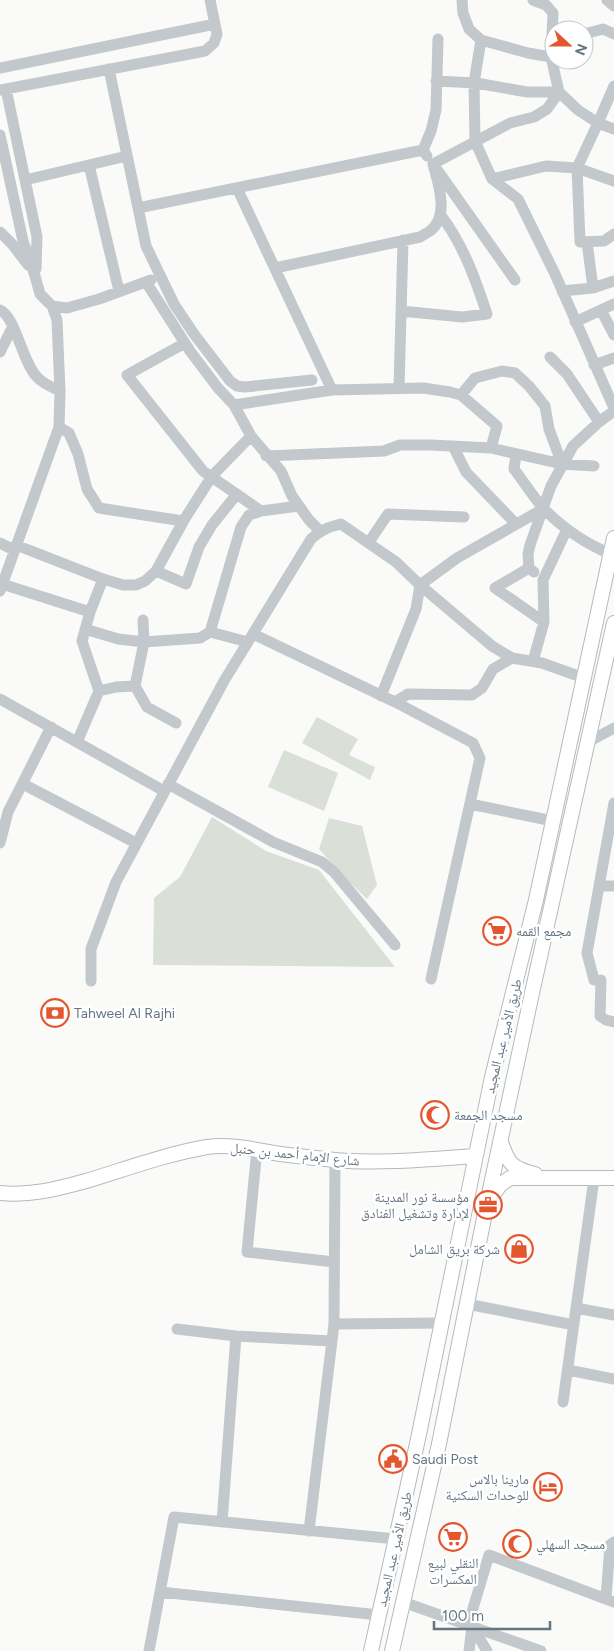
<svg xmlns="http://www.w3.org/2000/svg" width="614" height="1651" font-family="Figtree,'Noto Naskh Arabic',sans-serif">
  <rect width="100%" height="100%" fill="#fafaf8"/>
  <path fill="#dadfd7" d="M 317,717 L 358,739 L 349,755 L 375,767 L 370,780 L 302,743 Z
    M 284,750 L 338,773 L 324,811 L 268,787 Z
    M 212,817 L 266,851 L 319,870 L 395,967 L 153,965 L 154,898 L 180,877 Z
    M 329,818 L 362,826 L 377,885 L 367,899 L 345,878 L 319,849 Z"/>
  <g fill="none" stroke-linecap="round" stroke-linejoin="round">
    <defs>
      <path id="major" d="M 501,1142 C 508,1164 513,1169 535,1174
        M 0,1193 C 30,1196 57,1189 86,1181 C 126,1169 166,1154 207,1147 C 231,1144 251,1149 274,1153 C 294,1156 315,1158 335,1160 C 381,1164 429,1159 475,1156
        M 491,1198 L 500,1185 L 510,1178 L 614,1178
        M 371,1651 L 418,1439 L 492,1077 L 536,900 L 614,538
        M 392,1651 L 439,1444 L 486,1208 L 532,993 L 614,623"/>
    </defs>
    <use href="#major" stroke="#b5babe" stroke-width="16"/>
    <path stroke="#c3c8cc" stroke-width="11" d="M 462,0 L 463,13 L 469,29 L 481,40 L 528,53 L 551,57 L 554,55
      M 533,0 L 546,5 L 553,13 L 551,57 L 559,92 L 578,110 L 598,123 L 614,129
      M 607,0 L 614,6
      M 584,34 L 603,29 L 614,34
      M 481,40 L 474,83 L 475,141 L 492,179 L 518,199 L 555,274 L 614,408
      M 0,68 L 215,24
      M 109,69 L 146,246 L 174,304 L 194,334 L 230,381 L 237,386 L 245,387 L 312,380
      M 436,81 L 476,83 L 527,92 L 559,92
      M 614,86 L 598,123 L 577,168 L 580,242 L 604,241 L 614,234
      M 6,89 L 37,237 L 36,269
      M 0,90 L 205,51 L 214,43 L 217,34 L 210,0
      M 0,135 L 23,241 L 35,276 L 40,294 L 52,306 L 67,308 L 99,299 L 151,280
      M 427,156 L 423,150 L 431,131 L 436,110 L 438,39
      M 89,165 L 119,291
      M 438,171 L 515,280
      M 492,179 L 546,166 L 577,168 L 614,181
      M 25,180 L 127,156
      M 237,188 L 332,390
      M 138,208 L 423,150
      M 0,232 L 12,244 L 28,265
      M 587,242 L 593,288
      M 275,268 L 420,237 C 423,235 427,233 430,231 C 450,216 438,183 433,164 L 510,123 L 534,117 L 547,109 L 559,92
      M 146,282 L 190,351 L 218,388 L 234,405 L 251,436 L 281,471 L 292,496 L 309,520 L 320,531
      M 562,291 L 593,288 L 614,281
      M 0,310 C 16,317 22,362 37,377 C 43,384 52,387 60,391
      M 601,310 L 614,335
      M 401,311 L 462,317 L 487,314 C 475,278 463,244 440,214
      M 575,322 L 614,304
      M 185,343 L 127,375 L 203,471 L 261,511
      M 0,352 L 13,326
      M 550,357 L 567,374 L 599,422
      M 594,365 L 614,358
      M 399,388 L 403,240
      M 461,395 L 475,378 L 502,371 L 515,373 L 529,386 L 545,406 L 549,429 L 562,464
      M 234,405 L 332,390 L 423,388 L 450,392 L 461,395 L 497,426 L 491,448
      M 59,427 L 69,433 L 78,454 L 87,489 L 99,508 L 183,521
      M 453,446 L 466,472 L 516,524
      M 516,454 L 514,469 C 524,482 533,497 544,509 C 563,528 586,544 611,554
      M 266,456 L 384,451 L 400,445 L 430,445 L 491,448 L 562,464 L 594,466
      M 369,542 L 388,514 L 464,517
      M 0,543 L 14,550
      M 16,545 L 103,579 L 123,585 L 136,585 L 145,581 L 156,571 L 184,520 L 212,476 L 251,436
      M 529,568 L 528,554 L 530,545 L 551,486 L 573,446 L 599,422 L 614,411
      M 156,571 L 186,584 L 199,547 L 212,525 L 237,494
      M 534,572 L 529,568 L 495,588 L 544,622
      M 2,584 L 90,612
      M 0,591 L 59,427 L 60,391 L 57,320 L 52,306
      M 143,620 L 144,642 L 135,686 L 147,707 L 176,723
      M 85,629 L 118,639 L 144,642 L 200,638 L 210,632
      M 253,634 L 395,702 L 473,743 L 480,758 L 431,979
      M 248,642 L 210,632 L 241,527 L 249,515 L 261,511 L 299,506
      M 533,661 L 544,622 L 543,580 L 567,529
      M 99,691 L 82,641 L 90,612 L 103,579
      M 381,696 L 416,609 L 420,585 L 457,558 L 543,509
      M 0,699 L 164,791
      M 395,702 L 408,694 L 472,695 L 482,688 L 493,669 L 512,658
      M 77,742 L 99,691 L 116,687 L 135,686
      M 588,742 L 614,728
      M 23,784 L 136,843
      M 168,784 L 273,842 L 322,862 L 334,872 L 395,945
      M 470,804 L 553,821
      M 0,843 L 8,812 L 51,727
      M 600,886 L 614,886
      M 594,980 L 587,953 L 614,803
      M 601,980 L 600,1016 L 606,1020 L 614,1022
      M 91,981 L 91,949 L 116,882 L 224,681 L 311,539 C 321,530 328,527 341,524 L 396,562 L 420,585 L 492,646 L 512,658 L 542,663 L 584,678
      M 257,1149 L 247,1252 L 334,1262
      M 467,1304 L 574,1325
      M 576,1308 L 614,1315
      M 334,1324 L 441,1323
      M 177,1329 L 236,1336 L 332,1341
      M 568,1370 L 614,1379
      M 563,1402 L 594,1179
      M 222,1522 L 236,1336
      M 309,1531 L 334,1324 L 335,1160
      M 160,1592 L 379,1615
      M 606,1598 L 610,1545 L 614,1542
      M 403,1602 L 541,1651
      M 468,1625 L 489,1555 L 614,1602
      M 472,1626 L 487,1651
      M 149,1651 L 174,1517 L 396,1539
      M 469,1651 L 472,1626"/>
    <use href="#major" stroke="#fff" stroke-width="14"/>
  </g>
  <defs>
    <symbol id="supermarket-ring" viewBox="-11 -11 22 22"><circle r="9.5" fill="#fff" stroke="#e4572e" stroke-width="1.5"/><path d="M-6-5.5h2.5l.6 2H6L4.5 2H-2.5L-4.4-4H-6ZM-1.5 3.2a1.3 1.3 0 1 0 .1 0ZM3 3.2a1.3 1.3 0 1 0 .1 0Z" fill="#e4572e"/></symbol>
    <symbol id="bank-ring" viewBox="-11 -11 22 22"><circle r="9.5" fill="#fff" stroke="#e4572e" stroke-width="1.5"/><path d="M-6-4H6V4H-6ZM0-2.3a2.3 2.3 0 1 0 0 4.6a2.3 2.3 0 1 0 0-4.6Z" fill="#e4572e"/></symbol>
    <symbol id="mosque-ring" viewBox="-11 -11 22 22"><circle r="9.5" fill="#fff" stroke="#e4572e" stroke-width="1.5"/><path d="M3.5-4.9A6 6 0 1 0 3.5 4.9A5 5 0 1 1 3.5-4.9Z" fill="#e4572e"/></symbol>
    <symbol id="office-ring" viewBox="-11 -11 22 22"><circle r="9.5" fill="#fff" stroke="#e4572e" stroke-width="1.5"/><path d="M-6-3h4V-5.5h4V-3h4V5H-6ZM-1-4.5V-3h2v-1.5ZM-6 0V1H6V0Z" fill="#e4572e"/></symbol>
    <symbol id="shop-ring" viewBox="-11 -11 22 22"><circle r="9.5" fill="#fff" stroke="#e4572e" stroke-width="1.5"/><path d="M-5-2.5h2.3a2.7 3.5 0 0 1 5.4 0H5L5.5 6h-11ZM-1.5-2.5h3a1.5 2.3 0 0 0-3 0Z" fill="#e4572e"/></symbol>
    <symbol id="civic-ring" viewBox="-11 -11 22 22"><circle r="9.5" fill="#fff" stroke="#e4572e" stroke-width="1.5"/><path d="M-.6-6.5H3V-4.5H.6V-3L4-1V1h2V6H-6V1h2V-1L-.6-3ZM-1.2 2.5V6h2.4V2.5Z" fill="#e4572e"/></symbol>
    <symbol id="hotel-ring" viewBox="-11 -11 22 22"><circle r="9.5" fill="#fff" stroke="#e4572e" stroke-width="1.5"/><path d="M-6-4.5h1.5V1H6V5H4.5V3h-9V5H-6ZM-4 0a1.8 1.8 0 1 1 3.6 0ZM.5 0V-2.5h3Q6-2.5 6 0Z" fill="#e4572e"/></symbol>
  </defs>
  <g fill-rule="evenodd">
    <use href="#supermarket-ring" x="481" y="915" width="32" height="32"/>
    <use href="#bank-ring" x="39" y="997" width="32" height="32"/>
    <use href="#mosque-ring" x="419" y="1099" width="32" height="32"/>
    <use href="#office-ring" x="472" y="1189" width="32" height="32"/>
    <use href="#shop-ring" x="503" y="1233" width="32" height="32"/>
    <use href="#civic-ring" x="377" y="1443" width="32" height="32"/>
    <use href="#hotel-ring" x="532" y="1471" width="32" height="32"/>
    <use href="#supermarket-ring" x="437" y="1521" width="32" height="32"/>
    <use href="#mosque-ring" x="501" y="1528" width="32" height="32"/>
  </g>
  <g text-anchor="middle" stroke-width="5" stroke-linejoin="round" paint-order="stroke">
    <g font-size="14" fill="#657683" stroke="#fff" text-anchor="start">
      <text x="516" y="936">مجمع القمه</text>
      <text x="74" y="1018">Tahweel Al Rajhi</text>
      <text x="454" y="1120">مسجد الجمعة</text>
      <text x="469" y="1202" text-anchor="end">مؤسسة نور المدينة<tspan x="469" dy="16">لإدارة وتشغيل الفنادق</tspan></text>
      <text x="500" y="1254" text-anchor="end">شركة بريق الشامل</text>
      <text x="412" y="1464">Saudi Post</text>
      <text x="529" y="1484" text-anchor="end">مارينا بالاس<tspan x="529" dy="16">للوحدات السكنية</tspan></text>
      <text x="536" y="1549">مسجد السهلي</text>
      <text x="453" y="1568" text-anchor="middle">النقلي لبيع<tspan x="453" dy="16">المكسرات</tspan></text>
    </g>
    <g font-size="14" fill="#657683" stroke="#fff">
      <text transform="translate(503 1036) rotate(-76)" y="5">طريق الأمير عبد المجيد</text>
      <text transform="translate(295 1154) rotate(6)" y="5">شارع الإمام أحمد بن حنبل</text>
      <text transform="translate(394 1549) rotate(-77)" y="5">طريق الأمير عبد المجيد</text>
    </g>
  </g>
  <g transform="translate(569 45) rotate(111)"><circle r="24" fill="#ffffff" stroke="#c1c8cd"/>
  <path d="M0-4L9 19L0 12L-9 19Z" fill="#e4572e"/>
  <text y="-8" font-size="14" font-weight="bold" text-anchor="middle" fill="#657683">N</text>
  </g>
  <path d="M434 1621v8h116v-8" fill="none" stroke="#657683" stroke-width="2.5"/>
  <text x="442" y="1621" font-size="15" fill="#657683" stroke="#ffffff" stroke-width="4" paint-order="stroke">100 m</text>
</svg>
